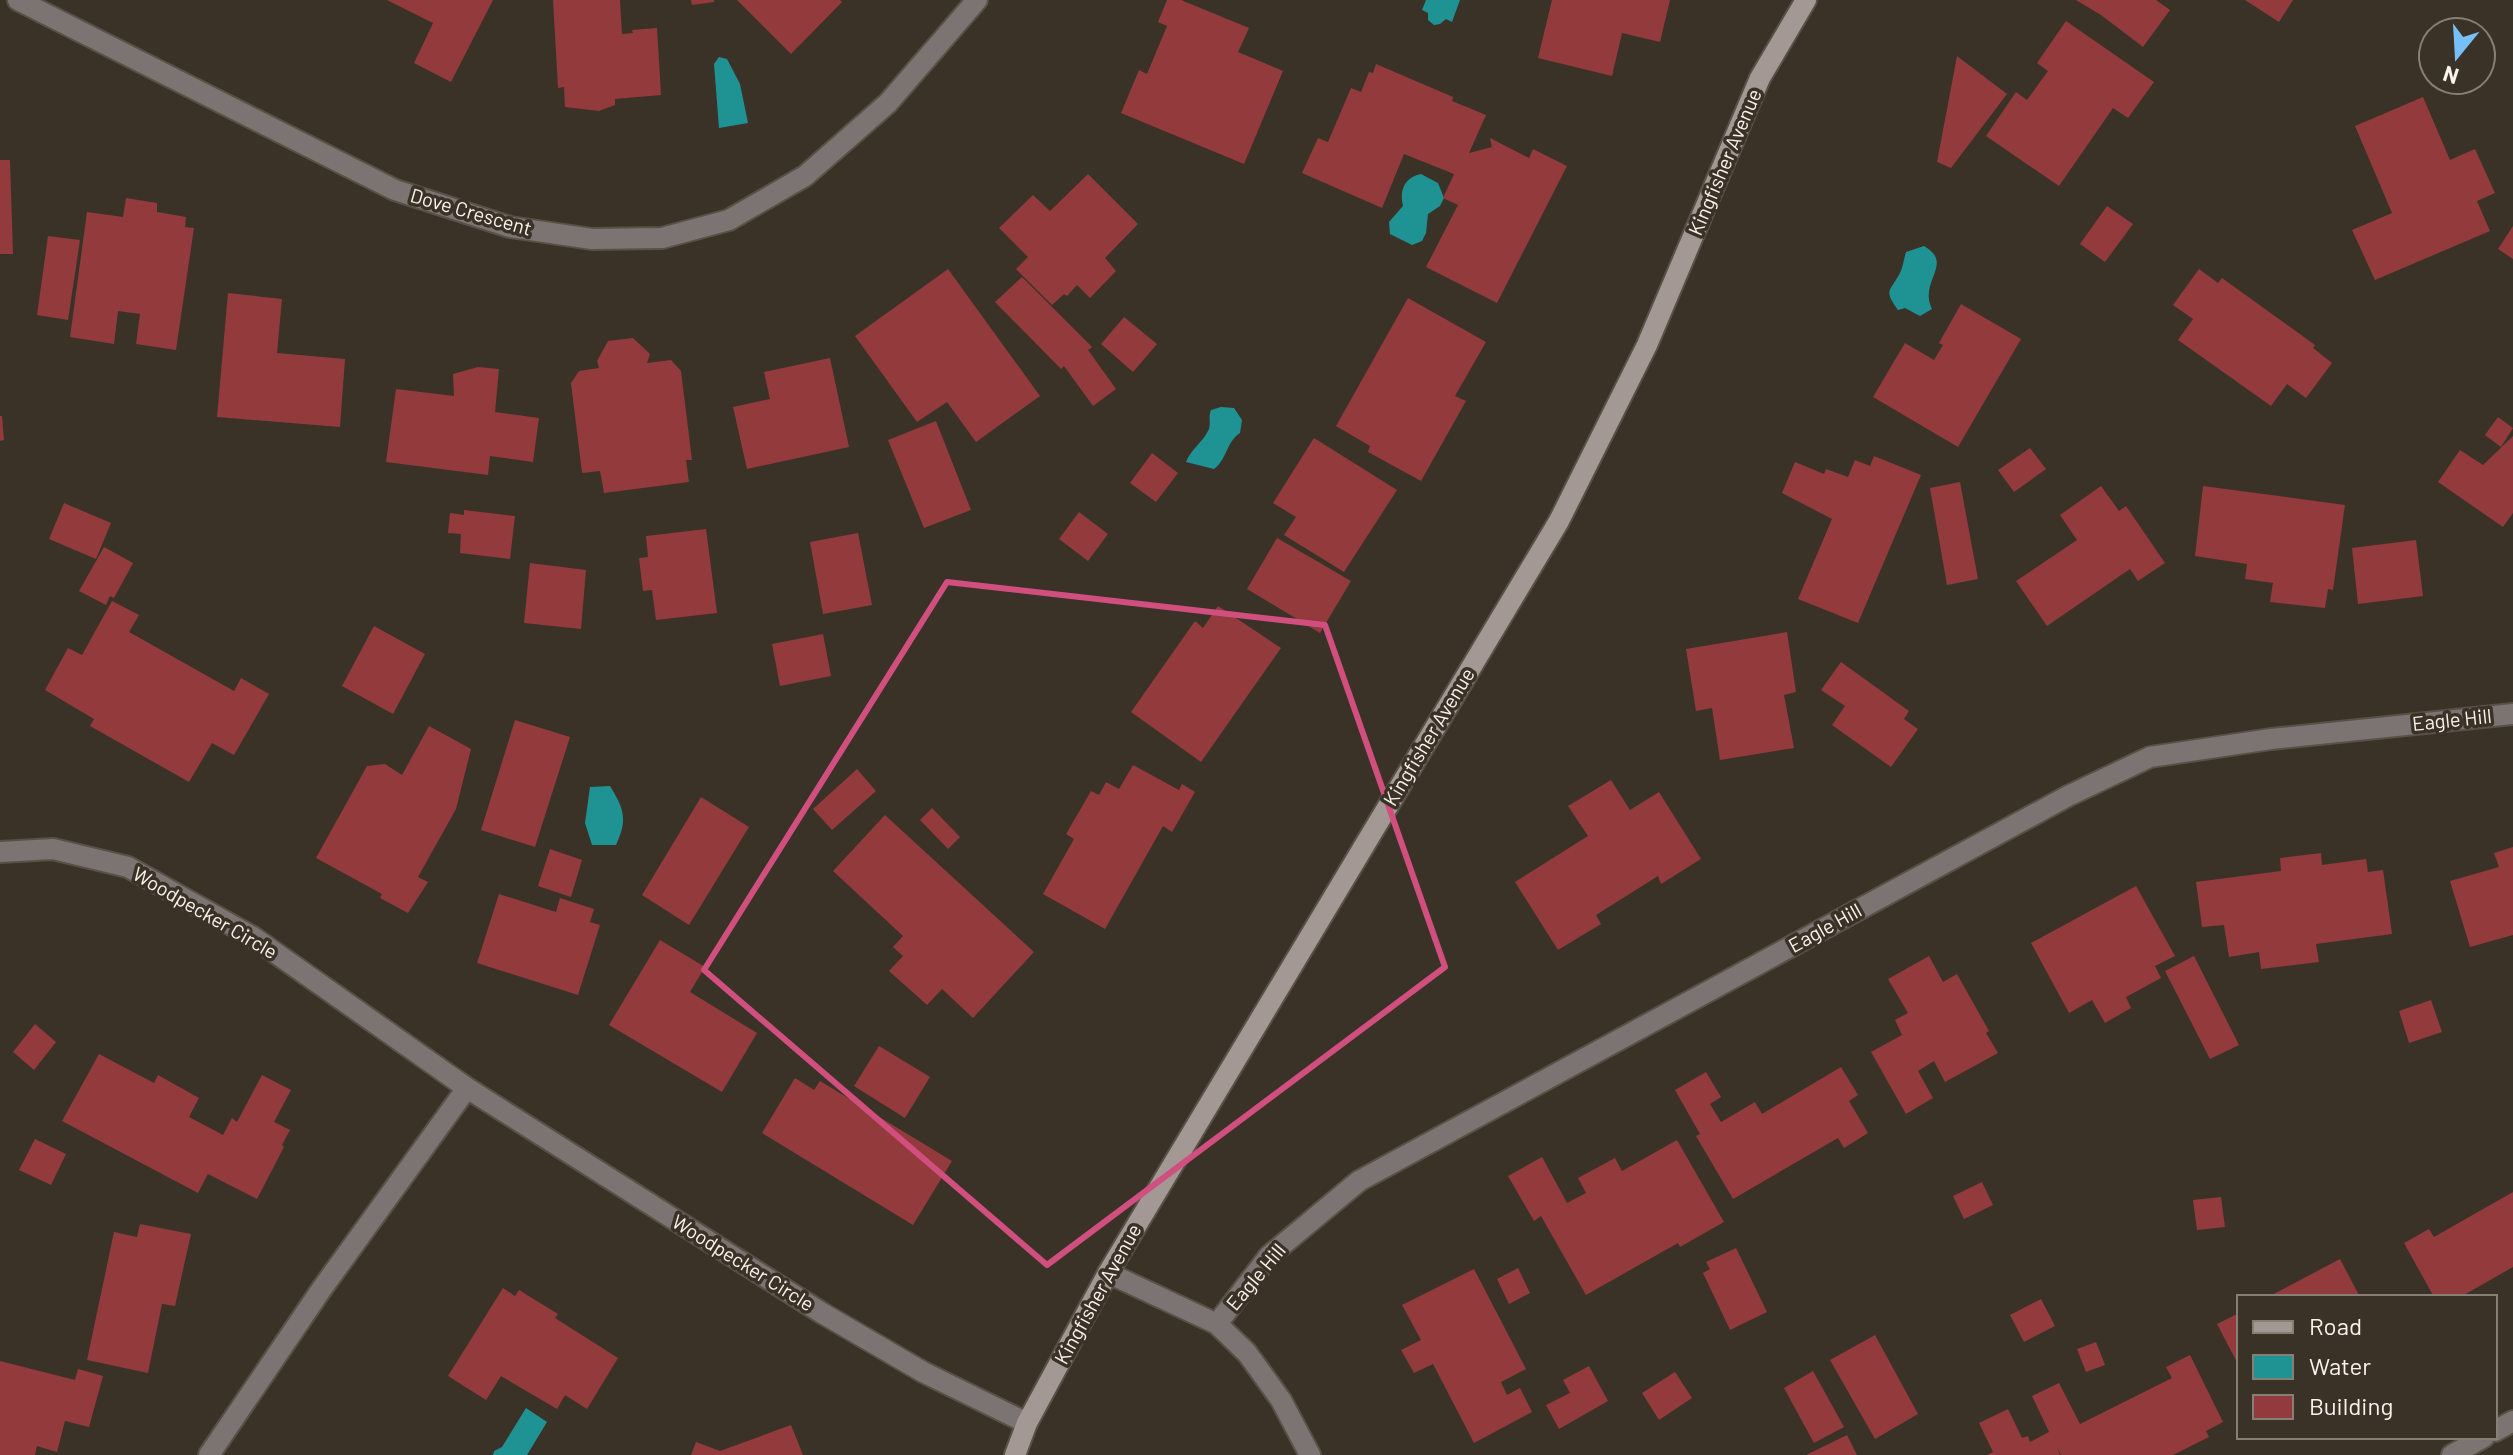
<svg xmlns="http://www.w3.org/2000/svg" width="2513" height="1455" font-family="Barlow,sans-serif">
  <rect width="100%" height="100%" fill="#3a3227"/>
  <path fill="#1f9394" d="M 1426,0 L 1460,0 L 1452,22 L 1446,19 L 1440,24 L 1434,25 L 1428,20 L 1428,13 L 1422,10 Z
    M 719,57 L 727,59 L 740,84 L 748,123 L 719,128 L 714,64 Z
    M 1421,174 L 1438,183 L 1444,198 L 1440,206 L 1428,214 L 1426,233 L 1422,241 L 1412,245 L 1390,234 L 1389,222 L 1403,206 C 1399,190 1405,177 1421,174 Z
    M 1924,246 C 1955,264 1918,281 1932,309 L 1920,316 L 1905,308 L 1898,310 C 1883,289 1890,292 1900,273 C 1903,267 1904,258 1906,252 Z
    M 1221,407 L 1234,408 L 1242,420 L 1240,433 C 1226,442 1227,460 1214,469 L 1186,462 C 1191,449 1204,441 1209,429 C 1211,422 1208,417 1211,410 Z
    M 610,786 C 624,809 628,819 616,845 L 592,845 L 585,823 L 590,787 Z
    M 526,1408 L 547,1422 L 527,1455 L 493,1455 L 494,1451 L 502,1447 Z"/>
  <path fill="#933a3d" d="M 387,0 L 493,0 L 451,82 L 414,63 L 433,23 Z
    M 553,0 L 620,0 L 622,34 L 633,33 L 632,30 L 657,28 L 661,95 L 615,99 L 615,105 L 599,111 L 565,107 L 564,87 L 558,88 Z
    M 691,0 L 714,0 L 714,2 L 692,5 Z
    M 737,0 L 840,0 L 842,2 L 791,54 Z
    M 1167,0 L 1181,0 L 1249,28 L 1238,52 L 1283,71 L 1244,164 L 1121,113 L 1139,70 L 1147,74 L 1167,26 L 1158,22 Z
    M 1552,0 L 1670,0 L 1660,42 L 1622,33 L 1612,76 L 1538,58 Z
    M 2076,0 L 2156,0 L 2170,10 L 2143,47 L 2101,15 Z
    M 2245,0 L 2293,0 L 2279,22 Z
    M 2066,21 L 2154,82 L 2128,118 L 2113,108 L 2059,186 L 1986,136 L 2016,92 L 2027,100 L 2048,71 L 2037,63 Z
    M 1957,56 L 2007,94 L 1951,168 L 1937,162 Z
    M 1376,64 L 1453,97 L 1452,101 L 1486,115 L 1469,153 L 1492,147 L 1490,138 L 1529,158 L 1533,149 L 1567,166 L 1497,303 L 1426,267 L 1458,205 L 1443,198 L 1454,174 L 1404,154 L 1382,208 L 1302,173 L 1318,138 L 1328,142 L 1351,88 L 1361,92 L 1369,72 L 1373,73 Z
    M 2423,97 L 2450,160 L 2475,149 L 2495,193 L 2477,201 L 2490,231 L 2375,280 L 2352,230 L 2392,213 L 2355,126 Z
    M 0,160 L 10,160 L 13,254 L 0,254 Z
    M 1088,174 L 1138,224 L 1105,258 L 1116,271 L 1090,298 L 1077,285 L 1067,296 L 1064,294 L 1052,305 L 1016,269 L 1028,257 L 999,228 L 1033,195 L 1050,211 Z
    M 126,198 L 157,203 L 157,212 L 186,217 L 185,227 L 194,228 L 176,350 L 136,344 L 140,314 L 118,311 L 114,344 L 70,337 L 87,212 L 123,217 Z
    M 2107,206 L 2133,224 L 2105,262 L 2080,244 Z
    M 2513,226 L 2513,259 L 2498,249 Z
    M 48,236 L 80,240 L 68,320 L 37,315 Z
    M 948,269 L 1040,396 L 976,442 L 947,402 L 917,422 L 855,336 Z
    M 2199,269 L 2218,283 L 2222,278 L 2315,345 L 2313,348 L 2332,363 L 2306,398 L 2287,384 L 2271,406 L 2178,340 L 2193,319 L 2173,305 Z
    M 1022,277 L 1092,347 L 1088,350 L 1116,389 L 1093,406 L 1064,366 L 1061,369 L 995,302 Z
    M 228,293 L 282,299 L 277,353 L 345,359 L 340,427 L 217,417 Z
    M 1408,298 L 1486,342 L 1455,396 L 1466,401 L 1421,481 L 1368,452 L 1370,446 L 1336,426 Z
    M 1961,304 L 2021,339 L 1958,447 L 1873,397 L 1905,343 L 1934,360 L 1943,345 L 1939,343 Z
    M 1124,317 L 1157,344 L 1133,372 L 1101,344 Z
    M 633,338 L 650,354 L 647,363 L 671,360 L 681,371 L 692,460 L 686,460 L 689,482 L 604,493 L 600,471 L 582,473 L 571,383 L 579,371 L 599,368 L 597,361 L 608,341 Z
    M 830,358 L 849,447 L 747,469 L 733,407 L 770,399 L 764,372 Z
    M 478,367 L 499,369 L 495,412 L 539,418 L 533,462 L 490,456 L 488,475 L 386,462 L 396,389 L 454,396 L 453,374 Z
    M 0,416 L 2,416 L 4,440 L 0,441 Z
    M 2498,417 L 2513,428 L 2501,447 L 2485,435 Z
    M 936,421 L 971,510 L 924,528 L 888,440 Z
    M 2513,436 L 2513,513 L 2503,527 L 2438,482 L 2460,450 L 2483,465 Z
    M 1314,438 L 1397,490 L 1344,572 L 1284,535 L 1296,517 L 1273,503 Z
    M 2030,448 L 2046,469 L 2014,492 L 1998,470 Z
    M 1152,453 L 1178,473 L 1156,502 L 1130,483 Z
    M 1874,456 L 1921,475 L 1858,623 L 1798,599 L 1832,519 L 1782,493 L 1795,462 L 1824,474 L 1826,469 L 1848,477 L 1855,460 L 1870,466 Z
    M 1960,482 L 1978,579 L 1947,585 L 1930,488 Z
    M 2101,486 L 2119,511 L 2126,506 L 2165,563 L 2138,581 L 2130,569 L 2047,626 L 2016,581 L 2077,540 L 2060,515 Z
    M 2203,486 L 2345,505 L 2333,590 L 2328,589 L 2325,608 L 2270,602 L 2273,583 L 2245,579 L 2247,564 L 2195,556 Z
    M 64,503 L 111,523 L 96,559 L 49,539 Z
    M 464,510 L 515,516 L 510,559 L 460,553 L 461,534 L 448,533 L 450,513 L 464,515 Z
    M 1079,512 L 1108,534 L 1088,561 L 1059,539 Z
    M 706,529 L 717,613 L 656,620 L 652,590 L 643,591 L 639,558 L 648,557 L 646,536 Z
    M 858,533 L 872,605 L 823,614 L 810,542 Z
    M 1277,538 L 1351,581 L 1320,633 L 1247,589 Z
    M 2416,540 L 2423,596 L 2358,604 L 2352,548 Z
    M 104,547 L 133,563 L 114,598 L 110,596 L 106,605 L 79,591 Z
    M 530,563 L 586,570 L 581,629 L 524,623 Z
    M 112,601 L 139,615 L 129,632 L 234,691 L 241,678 L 269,694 L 234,755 L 212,743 L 189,782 L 90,726 L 94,719 L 45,690 L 68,648 L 82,655 Z
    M 1218,606 L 1281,648 L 1201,762 L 1131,712 L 1195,621 L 1203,628 Z
    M 374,626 L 425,654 L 393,714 L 342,686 Z
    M 1787,632 L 1796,692 L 1784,695 L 1794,748 L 1720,760 L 1712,708 L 1696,711 L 1686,649 Z
    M 823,634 L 831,676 L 780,686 L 772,644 Z
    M 1841,662 L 1909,711 L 1904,719 L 1918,729 L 1891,767 L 1832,725 L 1845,706 L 1821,690 Z
    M 515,720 L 570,737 L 535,847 L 481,830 Z
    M 429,726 L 471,749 L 456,809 L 418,877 L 428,882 L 408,913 L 380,898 L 382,894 L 316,858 L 367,766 L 385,764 L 402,775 Z
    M 1133,765 L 1179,790 L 1182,784 L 1195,792 L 1172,832 L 1163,826 L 1105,929 L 1043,894 L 1074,839 L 1066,834 L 1091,791 L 1099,795 L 1106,782 L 1119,789 Z
    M 857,769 L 876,791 L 832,830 L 813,809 Z
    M 1611,780 L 1630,810 L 1659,792 L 1701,859 L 1661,884 L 1658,876 L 1596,915 L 1601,924 L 1558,950 L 1515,882 L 1588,836 L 1568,806 Z
    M 701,797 L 749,827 L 689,925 L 642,895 Z
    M 932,808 L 960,837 L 948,849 L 920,820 Z
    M 885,815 L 1034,952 L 973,1018 L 942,989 L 927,1005 L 889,971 L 903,956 L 893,947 L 903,936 L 833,871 Z
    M 2513,847 L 2513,935 L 2470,947 L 2450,881 L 2499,867 L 2494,853 Z
    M 550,849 L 582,860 L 571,897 L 538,886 Z
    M 2321,853 L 2322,865 L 2366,859 L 2368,872 L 2383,870 L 2392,934 L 2316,944 L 2319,962 L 2261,969 L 2259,952 L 2229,957 L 2224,925 L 2202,927 L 2196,882 L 2281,871 L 2280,858 Z
    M 2136,886 L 2175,956 L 2155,966 L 2161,978 L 2126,997 L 2131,1008 L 2105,1023 L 2092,1000 L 2069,1013 L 2031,943 Z
    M 499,894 L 556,912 L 560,898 L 594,909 L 590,922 L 600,925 L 578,995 L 477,963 Z
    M 660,940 L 705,967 L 690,992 L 757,1033 L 722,1092 L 609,1025 Z
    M 1929,956 L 1943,982 L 1957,974 L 1989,1031 L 1986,1033 L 1998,1053 L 1945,1082 L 1934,1061 L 1918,1071 L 1933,1098 L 1906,1114 L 1871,1052 L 1902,1035 L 1895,1020 L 1908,1013 L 1888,979 Z
    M 2194,956 L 2239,1045 L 2210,1059 L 2165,971 Z
    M 2431,1000 L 2442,1032 L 2409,1043 L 2399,1011 Z
    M 35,1024 L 56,1042 L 34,1070 L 13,1052 Z
    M 879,1046 L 930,1077 L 905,1118 L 854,1086 Z
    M 99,1054 L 154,1083 L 158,1075 L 199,1098 L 189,1117 L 223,1135 L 232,1118 L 237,1122 L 262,1075 L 291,1090 L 274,1122 L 290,1130 L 282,1145 L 284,1147 L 257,1199 L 208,1174 L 198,1193 L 62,1121 Z
    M 1841,1067 L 1858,1095 L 1849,1101 L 1868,1133 L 1844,1148 L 1838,1138 L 1733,1199 L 1696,1136 L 1700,1134 L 1675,1090 L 1706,1072 L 1721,1097 L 1710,1104 L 1721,1122 L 1755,1102 L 1762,1114 Z
    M 795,1078 L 814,1090 L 820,1081 L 952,1161 L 913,1225 L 762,1133 Z
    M 35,1139 L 66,1154 L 51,1185 L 19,1170 Z
    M 1677,1140 L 1724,1222 L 1680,1247 L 1678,1243 L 1586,1295 L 1541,1216 L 1534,1221 L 1508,1176 L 1542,1157 L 1567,1203 L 1586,1193 L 1578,1178 L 1615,1158 L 1622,1171 Z
    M 1982,1182 L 1993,1205 L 1964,1219 L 1953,1196 Z
    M 2513,1192 L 2513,1267 L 2464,1295 L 2466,1297 L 2434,1297 L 2404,1243 L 2429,1229 L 2434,1237 Z
    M 2221,1197 L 2225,1227 L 2197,1230 L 2193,1200 Z
    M 140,1224 L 191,1234 L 175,1306 L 162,1304 L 148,1373 L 87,1360 L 114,1232 L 137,1237 Z
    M 1736,1248 L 1767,1312 L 1730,1330 L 1703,1273 L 1710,1269 L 1706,1262 Z
    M 2340,1259 L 2360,1297 L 2268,1297 Z
    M 1518,1268 L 1530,1293 L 1509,1304 L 1497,1279 Z
    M 1474,1269 L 1526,1369 L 1501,1382 L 1507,1395 L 1520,1388 L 1532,1412 L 1474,1443 L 1433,1364 L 1414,1373 L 1401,1350 L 1421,1340 L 1402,1305 Z
    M 503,1288 L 515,1296 L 519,1290 L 558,1314 L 555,1318 L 618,1358 L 587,1409 L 565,1395 L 557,1409 L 501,1376 L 486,1400 L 448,1376 Z
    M 2041,1299 L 2055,1326 L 2024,1342 L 2010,1315 Z
    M 2239,1313 L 2239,1366 L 2217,1324 Z
    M 1875,1335 L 1918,1414 L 1875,1439 L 1830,1360 Z
    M 2096,1342 L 2105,1365 L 2086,1372 L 2077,1349 Z
    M 2190,1355 L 2223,1422 L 2206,1431 L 2209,1437 L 2173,1455 L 2061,1455 L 2057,1447 L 2060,1455 L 1987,1455 L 1993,1452 L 1979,1423 L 2008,1409 L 2022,1438 L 2028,1436 L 2030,1442 L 2049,1432 L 2032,1396 L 2059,1383 L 2080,1424 L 2172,1378 L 2166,1367 Z
    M 0,1361 L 75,1380 L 78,1369 L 103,1376 L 89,1427 L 65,1421 L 57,1452 L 37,1446 L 35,1455 L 0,1455 Z
    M 1589,1366 L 1608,1401 L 1559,1429 L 1546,1405 L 1570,1393 L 1563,1380 Z
    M 1813,1371 L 1844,1427 L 1814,1443 L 1784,1388 Z
    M 1675,1372 L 1692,1398 L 1659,1420 L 1642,1393 Z
    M 791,1425 L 803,1455 L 691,1455 L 696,1442 L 720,1451 Z
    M 1847,1435 L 1857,1455 L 1806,1455 Z"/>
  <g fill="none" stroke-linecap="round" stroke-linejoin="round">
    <defs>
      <path id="street" d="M 18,0 L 395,190 L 510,227 L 592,239 L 662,238 L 729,220 L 805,176 L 888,103 L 977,0
        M 0,852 L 53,849 L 128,867 L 253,937 L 467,1088 L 822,1313 L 923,1372 L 1027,1423
        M 1108,1273 L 1217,1324 L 1247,1353 L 1281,1400 L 1310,1455
        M 1217,1324 L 1269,1256 L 1359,1181 L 2068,796 L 2150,757 L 2271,739 L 2513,714
        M 2495,1431 L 2513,1421
        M 209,1455 L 321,1290 L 467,1088
        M 2452,1455 L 2484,1437"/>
      <path id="secondary" d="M 1015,1455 L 1027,1423 L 1108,1273 L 1559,521 L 1647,345 L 1760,78 L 1806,0"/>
    </defs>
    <use href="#street" stroke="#585147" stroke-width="24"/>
    <use href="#secondary" stroke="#585147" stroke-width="24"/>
    <use href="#street" stroke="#7b7472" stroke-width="20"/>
    <use href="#secondary" stroke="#a49895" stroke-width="20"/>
  </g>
  <path fill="none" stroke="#d04f7f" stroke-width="6" stroke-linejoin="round" d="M 947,582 L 1325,625 L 1445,967 L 1047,1265 L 704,970 Z"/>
  <g text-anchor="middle" stroke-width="7" stroke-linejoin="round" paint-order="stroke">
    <g font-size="20" fill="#f8f3ec" stroke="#3a3227">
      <text transform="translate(1725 162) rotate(-67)" y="7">Kingfisher Avenue</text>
      <text transform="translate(471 212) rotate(16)" y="7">Dove Crescent</text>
      <text transform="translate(2452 720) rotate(-6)" y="7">Eagle Hill</text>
      <text transform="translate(1429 737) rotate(-59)" y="7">Kingfisher Avenue</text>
      <text transform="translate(205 913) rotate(30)" y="7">Woodpecker Circle</text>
      <text transform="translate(1825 928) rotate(-29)" y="7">Eagle Hill</text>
      <text transform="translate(743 1263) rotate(32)" y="7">Woodpecker Circle</text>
      <text transform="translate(1256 1277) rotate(-50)" y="7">Eagle Hill</text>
      <text transform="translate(1098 1294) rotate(-61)" y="7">Kingfisher Avenue</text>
    </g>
  </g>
  <rect x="2237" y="1295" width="260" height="144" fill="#3a3227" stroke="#867f76" stroke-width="2"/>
  <rect x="2253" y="1321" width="40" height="12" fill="#a49895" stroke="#867f76" stroke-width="2"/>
  <text x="2309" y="1335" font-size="24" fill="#f8f3ec">Road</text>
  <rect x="2253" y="1355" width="40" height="24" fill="#1f9394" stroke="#867f76" stroke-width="2"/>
  <text x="2309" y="1375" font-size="24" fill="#f8f3ec">Water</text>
  <rect x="2253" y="1395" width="40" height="24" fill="#933a3d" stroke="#867f76" stroke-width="2"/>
  <text x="2309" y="1415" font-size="24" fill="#f8f3ec">Building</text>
  <g transform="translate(2457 56) rotate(198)"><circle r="38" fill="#3a3227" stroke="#867f76" stroke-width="2"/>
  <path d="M0-6L14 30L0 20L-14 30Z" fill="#77bff7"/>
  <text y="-12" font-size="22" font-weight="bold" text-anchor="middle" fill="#f8f3ec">N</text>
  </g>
</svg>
